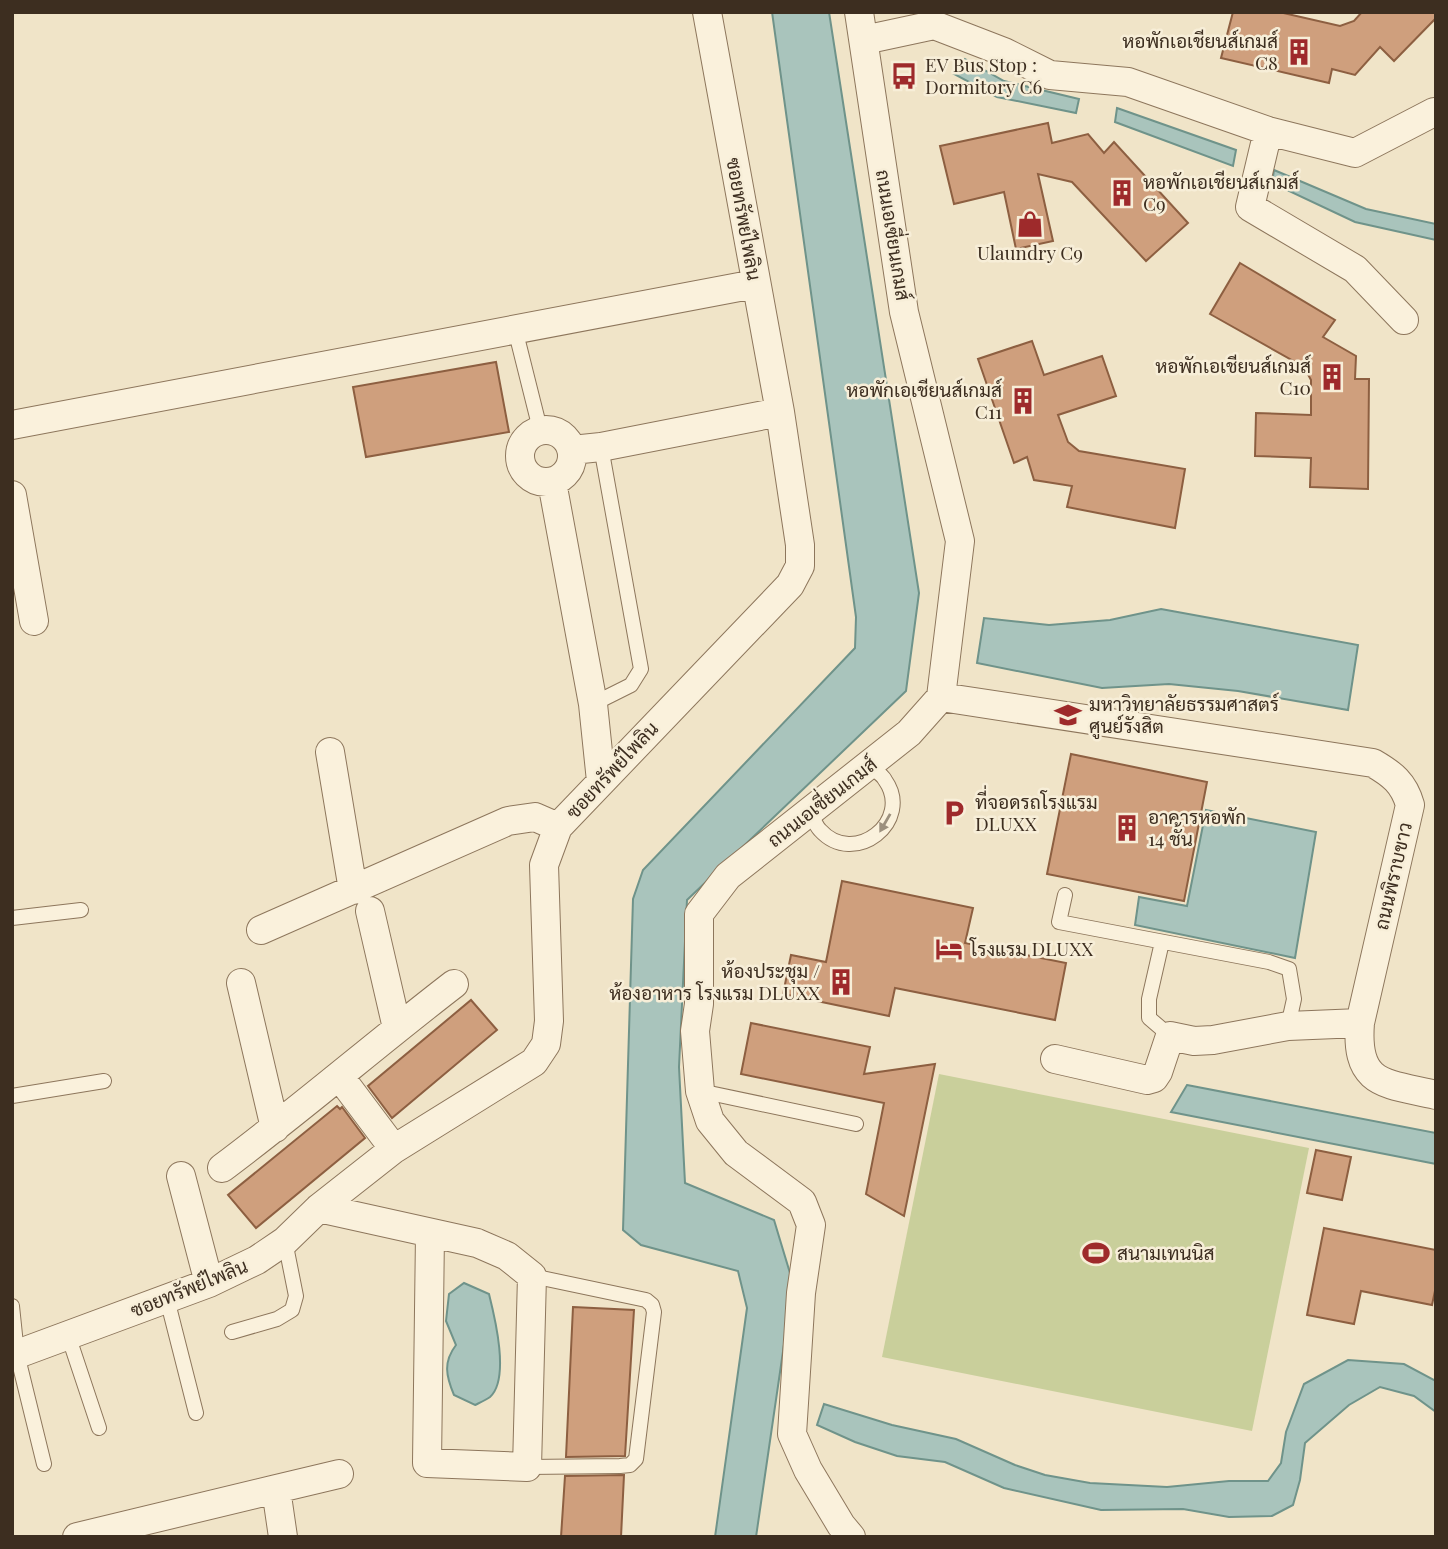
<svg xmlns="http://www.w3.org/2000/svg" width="1448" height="1549" font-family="'Playfair Display',Sarabun,serif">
  <rect width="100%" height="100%" fill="#f0e4c8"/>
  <path fill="#c9cf9b" d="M 939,1074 L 1309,1148 L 1252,1431 L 882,1357 Z"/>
  <path fill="#a9c4bc" stroke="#6f938a" stroke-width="2" d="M 772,12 L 829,12 L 919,593 L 906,691 L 687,900 L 679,1067 L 685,1183 L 774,1220 L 793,1283 L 756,1537 L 715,1537 L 747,1308 L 738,1271 L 641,1245 L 623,1230 L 633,899 L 643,870 L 855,648 L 856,617 Z
    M 965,59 L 1004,81 L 1079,99 L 1076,113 L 997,97 L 954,74 Z
    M 1117,108 L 1236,150 L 1233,166 L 1115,122 Z
    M 1274,170 L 1366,209 L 1436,224 L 1436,240 L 1355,222 L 1272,183 Z
    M 1161,609 L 1358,645 L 1348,710 L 1238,691 L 1169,684 L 1102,688 L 977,663 L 984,618 L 1049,625 L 1110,620 Z
    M 1206,810 L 1316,832 L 1295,958 L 1135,925 L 1139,897 L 1187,906 Z
    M 1187,1085 L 1436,1133 L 1436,1164 L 1171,1112 Z
    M 464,1283 L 489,1294 C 495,1318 510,1379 490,1397 C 486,1400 479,1403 475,1405 L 454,1395 C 446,1376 443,1362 456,1345 L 446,1321 L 449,1294 Z
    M 1348,1360 L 1404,1364 L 1436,1381 L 1436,1412 L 1414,1396 L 1380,1387 L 1349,1405 L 1305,1443 L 1300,1480 L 1293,1505 L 1272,1516 L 1229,1517 L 1183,1509 L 1101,1510 L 1004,1488 L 945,1462 L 897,1456 L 855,1442 L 817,1425 L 824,1404 L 892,1425 L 956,1439 L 1015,1465 L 1045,1475 L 1090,1483 L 1167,1487 L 1229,1481 L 1268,1481 L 1281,1463 L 1286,1432 L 1304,1384 Z"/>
  <path fill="#cf9f7d" stroke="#8d5f41" stroke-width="2" d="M 1233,12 L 1279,12 L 1340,26 L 1354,21 L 1362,12 L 1436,12 L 1436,18 L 1394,61 L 1380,47 L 1355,75 L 1332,69 L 1329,83 L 1221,58 Z
    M 1048,123 L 1052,143 L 1088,134 L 1104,153 L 1114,142 L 1188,223 L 1146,261 L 1072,182 L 1038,174 L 1053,241 L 1016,249 L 1004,192 L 954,204 L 940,146 Z
    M 1240,263 L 1335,320 L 1323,337 L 1356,356 L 1355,379 L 1369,379 L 1368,489 L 1310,487 L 1311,458 L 1255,456 L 1256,413 L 1311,415 L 1311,380 L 1304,367 L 1210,314 Z
    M 1032,341 L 1044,375 L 1102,356 L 1116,396 L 1058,415 L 1068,442 L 1079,451 L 1185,469 L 1175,528 L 1067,507 L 1072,486 L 1034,480 L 1027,457 L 1014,463 L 978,359 Z
    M 496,362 L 509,432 L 366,457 L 353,387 Z
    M 1071,754 L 1207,782 L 1184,901 L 1047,874 Z
    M 842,881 L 973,908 L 965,943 L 1066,963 L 1055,1020 L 895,988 L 889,1016 L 783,994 L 791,955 L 826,962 Z
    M 471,1000 L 497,1030 L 392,1118 L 368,1086 Z
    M 751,1023 L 870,1047 L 864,1074 L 935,1064 L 904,1216 L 866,1194 L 884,1103 L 741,1074 Z
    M 337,1106 L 340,1109 L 342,1107 L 365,1138 L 256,1228 L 228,1195 Z
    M 1316,1150 L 1351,1157 L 1342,1200 L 1307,1193 Z
    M 1324,1228 L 1436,1250 L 1436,1286 L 1432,1305 L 1361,1291 L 1354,1324 L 1307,1315 Z
    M 573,1307 L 634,1310 L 625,1456 L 566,1457 Z
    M 624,1475 L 621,1537 L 561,1537 L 565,1476 Z"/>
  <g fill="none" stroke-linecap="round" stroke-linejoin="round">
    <defs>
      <path id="lane" d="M 515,329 L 540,429
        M 593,704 L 631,685 L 641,669 L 601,447
        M 810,811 C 813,817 815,825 820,830 C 854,868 914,821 885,780 C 882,774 874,770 869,766
        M 1065,895 L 1059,922 L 1269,962 L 1289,969 L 1294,999 L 1288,1026
        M 12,918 L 81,910
        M 1162,942 L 1149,999 L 1149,1018 L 1170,1036
        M 700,1091 L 856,1124
        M 12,1096 L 104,1081
        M 167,1299 L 196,1413
        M 12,1306 L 17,1354 L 44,1464
        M 232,1332 L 277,1319 L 292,1310 L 296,1296 L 285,1241
        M 68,1335 L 99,1428
        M 527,1467 L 620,1466 L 630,1465 L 636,1459 L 654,1312 L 652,1305 L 646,1300 L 532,1276"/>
      <path id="street" d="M 864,40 L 934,25 L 1004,52 L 1050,75 L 1128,82 L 1268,131 L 1355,153 L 1434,112
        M 1268,131 L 1250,207 L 1355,269 L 1404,320
        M 12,425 L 755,284
        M520 456a26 26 0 1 1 52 0a26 26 0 1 1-52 0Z
        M 572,450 L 601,447 L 780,412
        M 552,482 L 593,704 L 601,781
        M 12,495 L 34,621
        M 941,697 L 1373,763 C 1392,774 1404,783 1410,805 L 1360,1023 C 1355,1086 1385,1083 1436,1095
        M 330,752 L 353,890
        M 370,911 L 397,1028
        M 261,930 L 508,821 L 535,817 L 558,827
        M 241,983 L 275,1128
        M 1055,1059 L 1147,1080 L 1154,1078 L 1158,1072 L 1170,1036 L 1194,1041 L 1213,1040 L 1288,1026 L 1360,1023
        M 340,1077 L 394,1149
        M 222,1168 C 301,1109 376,1044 454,984
        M 181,1176 L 209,1283
        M 319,1208 L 477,1243 L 507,1256 L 532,1276 L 527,1467 L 427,1463 L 430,1234
        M 12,1356 L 209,1283 L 257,1260 L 285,1241 L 319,1208 L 394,1149 L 534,1062 L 546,1044 L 549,1021 L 544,865 L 558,827 L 790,585 L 800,566 L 800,545 L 780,412 L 707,12
        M 276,1489 L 339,1474
        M 77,1537 L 276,1489 L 283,1537
        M 851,1537 L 841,1525 L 808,1470 L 792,1434 L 801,1293 L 811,1225 L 802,1202 L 736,1153 L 710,1121 L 700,1091 L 695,1031 L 699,1004 L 699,914 L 728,876 L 909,733 L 941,697 L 960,541 L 904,312 L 859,12"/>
    </defs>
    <use href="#lane" stroke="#8d765c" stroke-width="16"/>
    <use href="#street" stroke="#8d765c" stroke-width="30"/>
    <use href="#lane" stroke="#faf1dc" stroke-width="14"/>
    <use href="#street" stroke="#faf1dc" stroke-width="28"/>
  </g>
  <defs><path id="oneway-solid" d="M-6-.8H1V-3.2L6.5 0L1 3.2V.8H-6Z" transform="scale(1.75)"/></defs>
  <use fill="#9c907e" href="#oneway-solid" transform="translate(885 823) rotate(120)"/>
  <defs>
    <symbol id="building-bare" viewBox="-9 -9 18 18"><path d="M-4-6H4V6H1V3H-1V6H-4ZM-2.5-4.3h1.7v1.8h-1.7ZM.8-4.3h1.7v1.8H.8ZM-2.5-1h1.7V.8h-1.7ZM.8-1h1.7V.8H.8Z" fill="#9e2a2b" stroke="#f7eed8" stroke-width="2.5" paint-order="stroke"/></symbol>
    <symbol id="bus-bare" viewBox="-9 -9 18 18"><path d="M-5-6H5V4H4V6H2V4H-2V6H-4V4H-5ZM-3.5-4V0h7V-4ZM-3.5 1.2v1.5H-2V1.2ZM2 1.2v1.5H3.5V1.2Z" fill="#9e2a2b" stroke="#f7eed8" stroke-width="2.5" paint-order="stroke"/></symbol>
    <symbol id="shop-bare" viewBox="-9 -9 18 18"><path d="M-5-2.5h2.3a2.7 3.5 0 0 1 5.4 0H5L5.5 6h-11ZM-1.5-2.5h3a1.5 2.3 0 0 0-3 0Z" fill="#9e2a2b" stroke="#f7eed8" stroke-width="2.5" paint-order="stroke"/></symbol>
    <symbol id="university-bare" viewBox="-9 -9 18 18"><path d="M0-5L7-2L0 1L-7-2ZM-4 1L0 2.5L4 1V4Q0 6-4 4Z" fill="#9e2a2b" stroke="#f7eed8" stroke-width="2.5" paint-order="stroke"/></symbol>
    <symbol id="parking-bare" viewBox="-9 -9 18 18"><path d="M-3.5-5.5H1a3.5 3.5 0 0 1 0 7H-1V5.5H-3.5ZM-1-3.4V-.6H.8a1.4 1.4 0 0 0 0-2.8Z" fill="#9e2a2b" stroke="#f7eed8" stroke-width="2.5" paint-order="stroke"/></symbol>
    <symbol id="hotel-bare" viewBox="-9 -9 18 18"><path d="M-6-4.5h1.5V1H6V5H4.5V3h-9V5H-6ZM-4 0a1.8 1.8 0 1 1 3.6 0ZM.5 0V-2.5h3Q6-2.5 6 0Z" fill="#9e2a2b" stroke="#f7eed8" stroke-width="2.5" paint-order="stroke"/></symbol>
    <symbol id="stadium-bare" viewBox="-9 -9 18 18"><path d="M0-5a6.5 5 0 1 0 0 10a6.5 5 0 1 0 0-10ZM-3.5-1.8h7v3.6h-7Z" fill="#9e2a2b" stroke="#f7eed8" stroke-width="2.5" paint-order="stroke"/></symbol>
  </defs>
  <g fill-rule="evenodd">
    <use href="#building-bare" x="1280" y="33" width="38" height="38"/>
    <use href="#bus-bare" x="885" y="57" width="38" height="38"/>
    <use href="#building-bare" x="1103" y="174" width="38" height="38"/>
    <use href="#shop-bare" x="1011" y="205" width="38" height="38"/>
    <use href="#building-bare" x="1313" y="358" width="38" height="38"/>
    <use href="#building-bare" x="1004" y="382" width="38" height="38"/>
    <use href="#university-bare" x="1049" y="696" width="38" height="38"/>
    <use href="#parking-bare" x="935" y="794" width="38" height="38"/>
    <use href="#building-bare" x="1108" y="809" width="38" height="38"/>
    <use href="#hotel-bare" x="930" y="930" width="38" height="38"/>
    <use href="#building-bare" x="822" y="963" width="38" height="38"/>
    <use href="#stadium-bare" x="1077" y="1234" width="38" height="38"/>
  </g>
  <g text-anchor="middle" stroke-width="5" stroke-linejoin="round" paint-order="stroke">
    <g font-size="19" fill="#3d2e20" stroke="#f7eed8" text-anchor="start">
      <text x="1278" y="48" text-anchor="end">หอพักเอเชียนส์เกมส์<tspan x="1278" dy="22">C8</tspan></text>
      <text x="925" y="72">EV Bus Stop :<tspan x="925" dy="22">Dormitory C6</tspan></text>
      <text x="1143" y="189">หอพักเอเชียนส์เกมส์<tspan x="1143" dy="22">C9</tspan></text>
      <text x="1030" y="260" text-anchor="middle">Ulaundry C9</text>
      <text x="1311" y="373" text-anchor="end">หอพักเอเชียนส์เกมส์<tspan x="1311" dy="22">C10</tspan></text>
      <text x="1002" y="397" text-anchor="end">หอพักเอเชียนส์เกมส์<tspan x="1002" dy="22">C11</tspan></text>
      <text x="1089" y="711">มหาวิทยาลัยธรรมศาสตร์<tspan x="1089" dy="22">ศูนย์รังสิต</tspan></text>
      <text x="975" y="809">ที่จอดรถโรงแรม<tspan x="975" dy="22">DLUXX</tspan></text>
      <text x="1148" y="824">อาคารหอพัก<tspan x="1148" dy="22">14 ชั้น</tspan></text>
      <text x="970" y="956">โรงแรม DLUXX</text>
      <text x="820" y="978" text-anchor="end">ห้องประชุม /<tspan x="820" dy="22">ห้องอาหาร โรงแรม DLUXX</tspan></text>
      <text x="1117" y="1260">สนามเทนนิส</text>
    </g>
    <g font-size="19" fill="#3d2e20" stroke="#f7eed8">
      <text transform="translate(744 219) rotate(80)" y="7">ซอยทรัพย์ไพลิน</text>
      <text transform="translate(893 235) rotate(81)" y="7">ถนนเอเซี่ยนเกมส์</text>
      <text transform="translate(612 770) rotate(-47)" y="7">ซอยทรัพย์ไพลิน</text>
      <text transform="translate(822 802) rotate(-38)" y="7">ถนนเอเซี่ยนเกมส์</text>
      <text transform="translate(1393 876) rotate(-77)" y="7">ถนนพิราบขาว</text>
      <text transform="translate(189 1288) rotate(-22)" y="7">ซอยทรัพย์ไพลิน</text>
    </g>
  </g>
  <rect width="1448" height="1549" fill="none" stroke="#3d2e20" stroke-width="28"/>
</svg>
